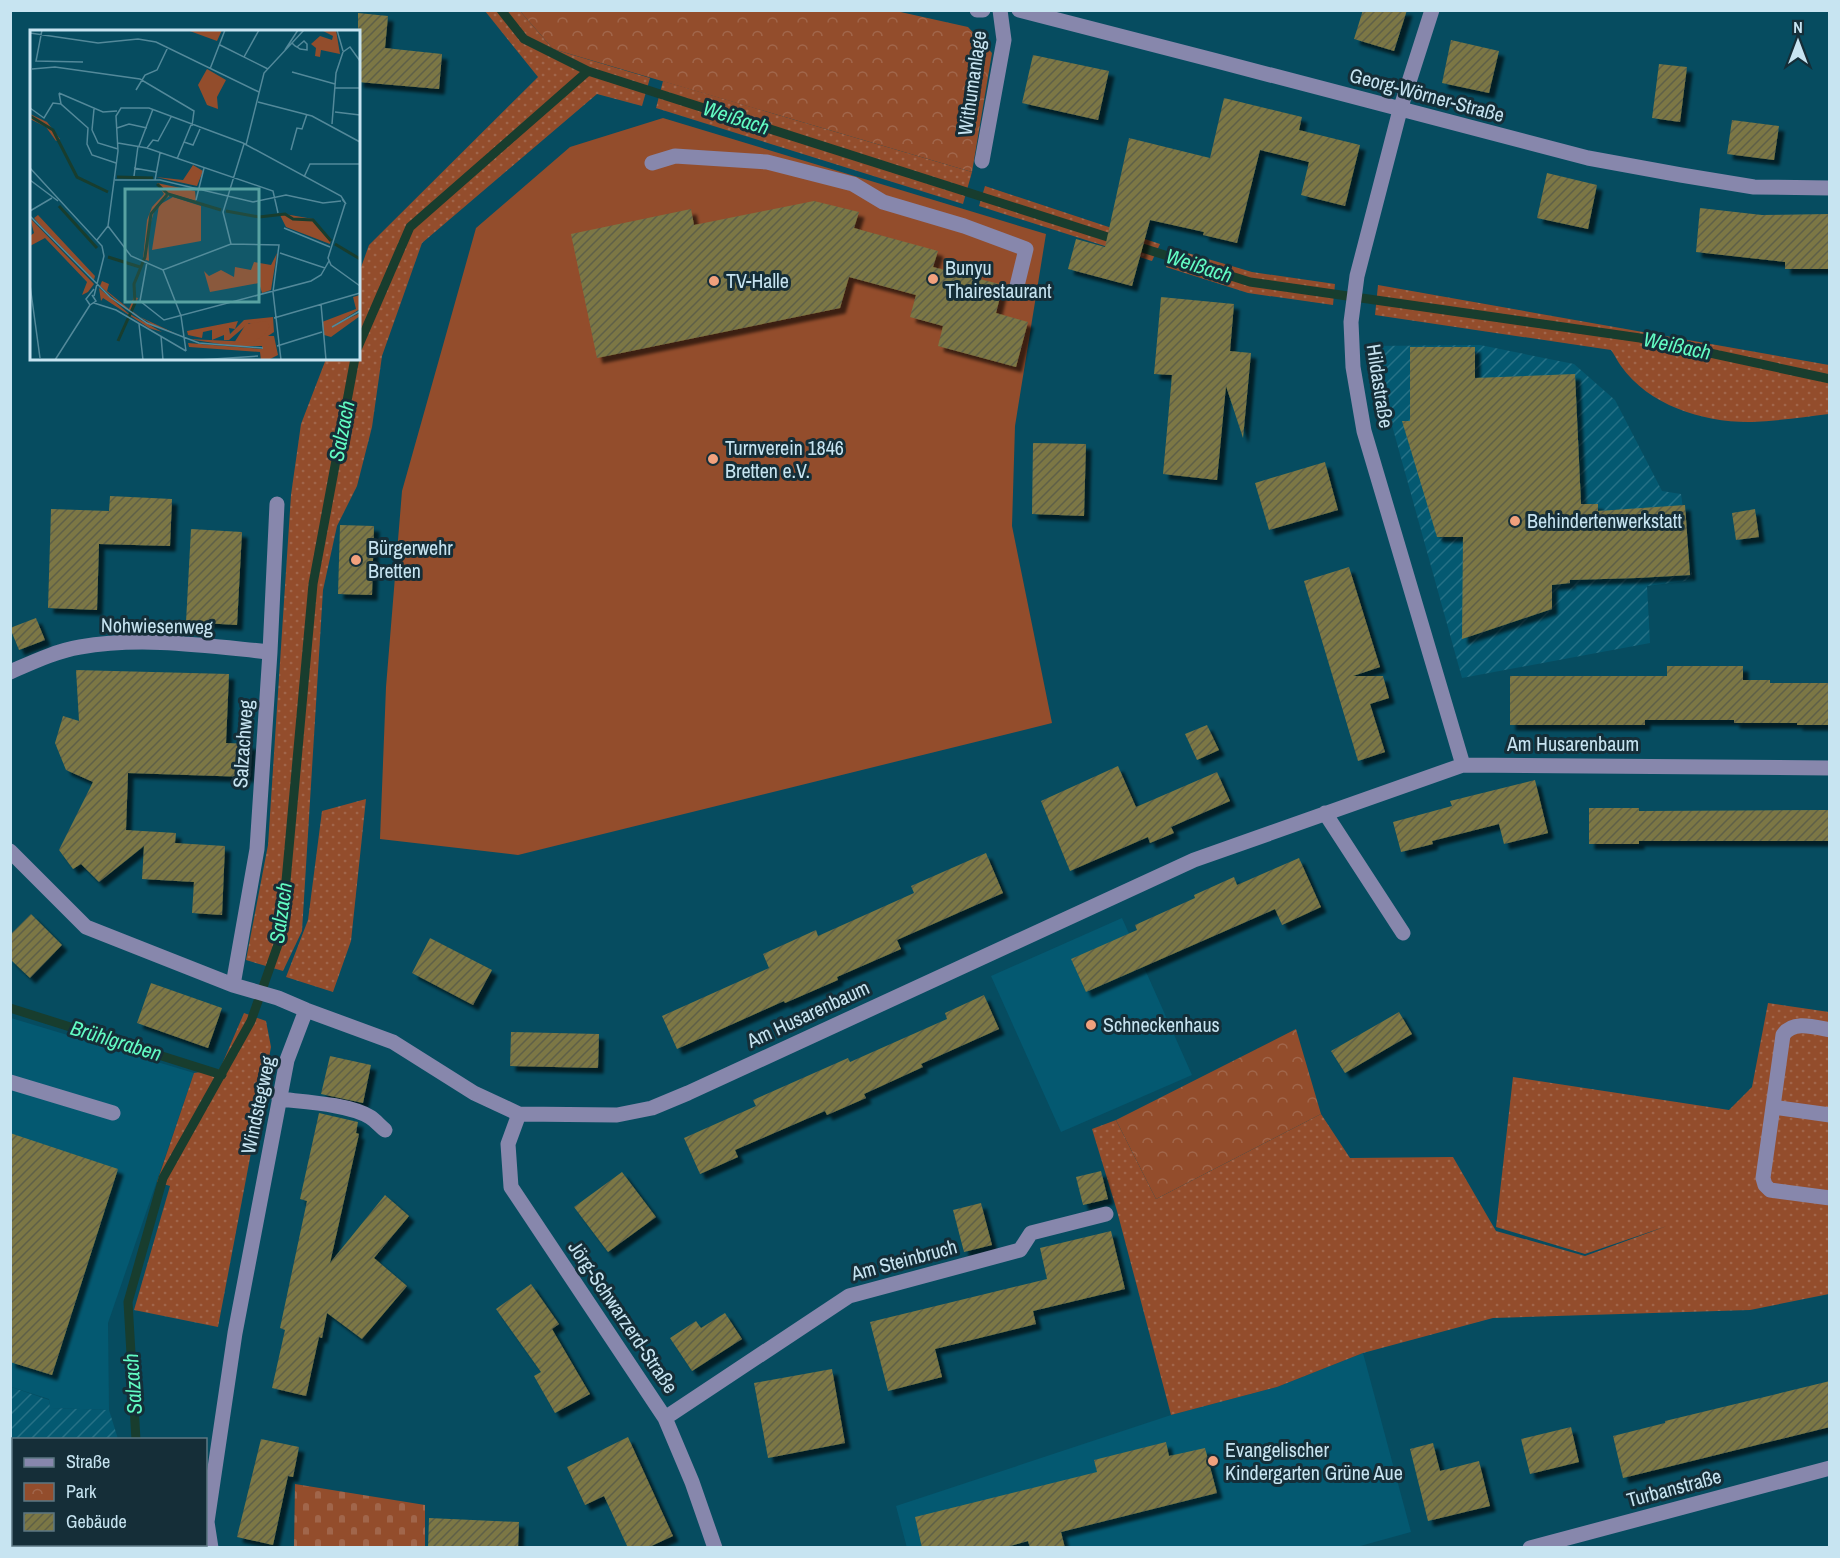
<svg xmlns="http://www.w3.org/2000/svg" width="1840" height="1558" font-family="'Archivo Narrow',sans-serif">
  <defs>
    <pattern id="industrial-furrows" width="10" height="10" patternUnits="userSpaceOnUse" patternTransform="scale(1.5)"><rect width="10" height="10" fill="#045971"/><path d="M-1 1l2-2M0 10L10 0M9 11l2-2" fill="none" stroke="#277186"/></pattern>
    <pattern id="grass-dots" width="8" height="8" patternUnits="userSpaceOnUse" patternTransform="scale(1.5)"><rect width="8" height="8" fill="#934d2c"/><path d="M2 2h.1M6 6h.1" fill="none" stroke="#a1664b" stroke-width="1.8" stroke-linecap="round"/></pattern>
    <pattern id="cemetery-stones" width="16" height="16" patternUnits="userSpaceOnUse" patternTransform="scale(1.5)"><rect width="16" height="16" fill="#934d2c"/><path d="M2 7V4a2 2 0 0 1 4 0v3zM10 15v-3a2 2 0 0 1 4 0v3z" fill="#a1664b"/></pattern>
    <pattern id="park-crowns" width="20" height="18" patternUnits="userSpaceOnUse" patternTransform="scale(1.5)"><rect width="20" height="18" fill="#934d2c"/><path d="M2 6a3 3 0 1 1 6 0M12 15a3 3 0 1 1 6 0" fill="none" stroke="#a1664b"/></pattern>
    <pattern id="building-hatch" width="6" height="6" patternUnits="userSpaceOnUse" patternTransform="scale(1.5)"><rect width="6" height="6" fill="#7b7745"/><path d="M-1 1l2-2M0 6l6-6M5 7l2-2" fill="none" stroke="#5f6046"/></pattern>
    <filter id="shadow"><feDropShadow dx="5.5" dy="5.5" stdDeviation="1.5" flood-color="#0009"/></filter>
  </defs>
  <rect width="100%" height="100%" fill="#064c60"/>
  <path fill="#045971" d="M 1122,918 L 1192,1075 L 1061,1132 L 991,976 Z
    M 11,1018 L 194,1073 L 108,1323 L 109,1410 L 50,1408 L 49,1399 L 11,1387 Z
    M 1363,1353 L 1411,1532 L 1353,1548 L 907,1548 L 896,1506 L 1171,1415 L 1277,1387 Z"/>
  <path fill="url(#industrial-furrows)" d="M 1480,345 L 1574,364 L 1615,400 L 1662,491 L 1681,494 L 1693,580 L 1647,586 L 1650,643 L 1462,678 L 1370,346 Z
    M 11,1387 L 49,1400 L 50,1408 L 109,1410 L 118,1439 L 14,1440 L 14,1544 L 115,1545 L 114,1547 L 11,1547 Z"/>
  <path fill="url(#grass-dots)" d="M 485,11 L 520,11 L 553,49 L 650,78 L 642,106 L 597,94 L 422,243 L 382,356 L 372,427 L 357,486 L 337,526 L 323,590 L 302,931 L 283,971 L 246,960 L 268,845 L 291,495 L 301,424 L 326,359 L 358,358 L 359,273 L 369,245 L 538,77 Z
    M 663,81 L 972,172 L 963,204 L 656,108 Z
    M 985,186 L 1160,244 L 1152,261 L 979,206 Z
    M 1174,249 L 1252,272 L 1335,284 L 1333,305 L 1248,293 L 1166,267 Z
    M 1378,285 L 1829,365 L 1829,414 C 1804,417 1777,421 1752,422 C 1705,423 1649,406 1621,366 C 1617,361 1615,355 1611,350 L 1375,315 Z
    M 366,799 L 351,941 L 333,992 L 286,977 L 308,920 L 322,811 Z
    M 1768,1003 L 1829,1012 L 1829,1294 L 1750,1310 L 1493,1318 L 1363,1353 L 1277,1387 L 1171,1415 L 1117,1211 L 1092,1129 L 1116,1120 L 1156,1199 L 1321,1114 L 1350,1158 L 1453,1157 L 1496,1231 L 1585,1256 L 1667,1226 L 1585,1254 L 1496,1227 L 1513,1077 L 1729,1110 L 1752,1087 Z
    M 244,1013 L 266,1021 L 271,1047 L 218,1327 L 134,1310 L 170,1186 L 157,1182 L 194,1073 L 220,1069 Z"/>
  <path fill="url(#cemetery-stones)" d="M 295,1484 L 425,1505 L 425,1547 L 294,1547 Z"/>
  <path fill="url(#park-crowns)" d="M 896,11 L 968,27 L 992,53 L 972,172 L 553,49 L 520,11 Z
    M 1296,1029 L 1321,1114 L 1156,1199 L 1116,1120 Z"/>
  <path fill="#934d2c" d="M 663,118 L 1046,234 L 1015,426 L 1012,526 L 1052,723 L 518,855 L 380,839 L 386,687 L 402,491 L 476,228 L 570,147 Z"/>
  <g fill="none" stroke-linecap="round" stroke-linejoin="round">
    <path stroke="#183d2e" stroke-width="9" d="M 501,10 L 524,39 L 588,71 L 1117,240
      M 1133,245 L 1250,282 L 1640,338 L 1830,379
      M 358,347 L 410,227 L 588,71
      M 10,1008 L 222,1075
      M 136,1440 L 128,1302 L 163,1178 L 251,1021 L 281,936 L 313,584 L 355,358
      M 139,1548 L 140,1544"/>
  </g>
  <path fill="url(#building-hatch)" filter="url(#shadow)" d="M 1363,10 L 1407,10 L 1394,51 L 1354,39 Z
    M 358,13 L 388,16 L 385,48 L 442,54 L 439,89 L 358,82 Z
    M 1451,40 L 1499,51 L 1489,93 L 1442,83 Z
    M 1033,55 L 1109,71 L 1098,120 L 1022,103 Z
    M 1659,64 L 1687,67 L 1680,122 L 1652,118 Z
    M 1224,98 L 1302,117 L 1299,130 L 1360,145 L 1345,206 L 1301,195 L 1309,162 L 1260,150 L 1237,243 L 1203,235 L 1204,232 L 1150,220 L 1132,286 L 1068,269 L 1076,239 L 1105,247 L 1129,138 L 1210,158 Z
    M 1732,120 L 1779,126 L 1774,160 L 1727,154 Z
    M 1547,173 L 1597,185 L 1588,229 L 1537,218 Z
    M 814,201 L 859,212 L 854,228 L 938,251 L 933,267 L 1003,285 L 996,313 L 1028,322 L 1016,367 L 938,346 L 943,326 L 910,317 L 916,295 L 849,277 L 840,308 L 597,358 L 571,234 L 691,209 L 694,225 Z
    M 1700,208 L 1762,215 L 1829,214 L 1829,269 L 1785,269 L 1785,262 L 1696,252 Z
    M 1161,297 L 1234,304 L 1230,351 L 1251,353 L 1243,438 L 1226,386 L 1217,480 L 1163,474 L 1172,375 L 1154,374 Z
    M 1410,347 L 1475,347 L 1475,378 L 1575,374 L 1581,504 L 1598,504 L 1598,511 L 1685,505 L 1690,575 L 1637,578 L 1570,580 L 1570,583 L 1552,585 L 1552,609 L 1462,639 L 1463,537 L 1437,537 L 1402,421 L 1410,421 Z
    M 1033,443 L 1086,444 L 1084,516 L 1032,514 Z
    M 1325,462 L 1338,510 L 1269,530 L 1255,483 Z
    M 110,496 L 172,499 L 170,546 L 99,544 L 97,610 L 48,608 L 51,509 L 109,511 Z
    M 1755,509 L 1759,537 L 1736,540 L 1732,513 Z
    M 340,525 L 374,526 L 372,595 L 338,594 Z
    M 191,529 L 242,532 L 237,625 L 186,622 Z
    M 1349,567 L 1380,667 L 1353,676 L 1383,676 L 1389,698 L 1370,704 L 1385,752 L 1358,761 L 1304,581 Z
    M 36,618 L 45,640 L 19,650 L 10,628 Z
    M 1667,666 L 1743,666 L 1743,680 L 1770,680 L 1770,683 L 1830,683 L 1830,725 L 1797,725 L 1797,723 L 1734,723 L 1734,720 L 1645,720 L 1645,725 L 1510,725 L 1510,676 L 1667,676 Z
    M 76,670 L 229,674 L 226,743 L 251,744 L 248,777 L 128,773 L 126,830 L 176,833 L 175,843 L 225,846 L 222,915 L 192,913 L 194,882 L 142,879 L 144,846 L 99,882 L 81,864 L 73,869 L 59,850 L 93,782 L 66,770 L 55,743 L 63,716 L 79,721 Z
    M 1207,725 L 1219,750 L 1197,760 L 1185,734 Z
    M 1118,766 L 1136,807 L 1217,772 L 1230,801 L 1171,827 L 1174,833 L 1150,843 L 1148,837 L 1070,871 L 1041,801 Z
    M 1535,780 L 1548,833 L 1504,844 L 1499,824 L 1432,841 L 1433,844 L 1401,852 L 1393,822 L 1452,806 L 1450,801 Z
    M 1589,808 L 1639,808 L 1639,811 L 1830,810 L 1830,841 L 1639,841 L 1639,844 L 1589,844 Z
    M 986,853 L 1003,893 L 897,940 L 901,949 L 837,977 L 838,980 L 785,1003 L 784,1001 L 677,1049 L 662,1016 L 769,968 L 763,954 L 816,930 L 818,936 L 914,893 L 911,886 Z
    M 1299,858 L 1321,907 L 1282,925 L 1275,909 L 1086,992 L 1071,959 L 1137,930 L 1135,925 L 1195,898 L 1194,895 L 1234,877 L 1237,885 Z
    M 31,914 L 62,945 L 30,978 L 10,959 L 10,935 Z
    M 430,938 L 492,970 L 473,1005 L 412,973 Z
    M 151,983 L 222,1008 L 208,1048 L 137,1023 Z
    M 984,995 L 999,1029 L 921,1064 L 923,1067 L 864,1094 L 866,1098 L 827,1115 L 825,1111 L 735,1150 L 738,1157 L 700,1174 L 684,1138 L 756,1106 L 753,1100 L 848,1058 L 850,1062 L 947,1019 L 945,1013 Z
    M 1399,1012 L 1412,1034 L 1345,1073 L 1331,1051 Z
    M 511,1032 L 599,1034 L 598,1068 L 510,1066 Z
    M 330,1056 L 371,1065 L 363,1103 L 321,1094 Z
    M 319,1113 L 358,1122 L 356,1133 L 359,1134 L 330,1263 L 385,1195 L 409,1216 L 374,1258 L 407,1286 L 362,1339 L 327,1313 L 322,1338 L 319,1337 L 306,1396 L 272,1388 L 285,1330 L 280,1328 L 307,1201 L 300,1199 Z
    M 10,1133 L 118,1169 L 52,1375 L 10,1362 Z
    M 1101,1171 L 1108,1199 L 1083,1205 L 1076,1177 Z
    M 622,1172 L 656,1217 L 608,1252 L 574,1207 Z
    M 981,1203 L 992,1245 L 964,1252 L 953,1210 Z
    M 1111,1231 L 1125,1289 L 1033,1311 L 1036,1324 L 935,1349 L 942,1377 L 888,1391 L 870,1322 L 1047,1279 L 1040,1248 Z
    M 531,1284 L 559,1324 L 552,1329 L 590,1394 L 555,1413 L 534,1376 L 541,1372 L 496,1309 Z
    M 725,1313 L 742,1339 L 692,1371 L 670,1338 L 696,1321 L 701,1328 Z
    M 832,1369 L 845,1443 L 768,1458 L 754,1383 Z
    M 1830,1381 L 1830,1427 L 1623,1478 L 1613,1436 L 1665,1423 L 1665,1421 Z
    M 1571,1427 L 1579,1462 L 1530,1474 L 1521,1439 Z
    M 628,1437 L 673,1536 L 647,1548 L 628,1548 L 604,1496 L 585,1505 L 567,1467 Z
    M 261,1439 L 299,1447 L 293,1477 L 288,1476 L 273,1545 L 237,1537 Z
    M 1166,1442 L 1169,1456 L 1205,1448 L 1217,1493 L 1061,1532 L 1065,1548 L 1030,1548 L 1028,1541 L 1003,1548 L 922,1548 L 915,1517 L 1097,1472 L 1094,1460 Z
    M 1433,1443 L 1440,1471 L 1479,1461 L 1490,1506 L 1428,1521 L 1410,1449 Z
    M 429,1518 L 519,1522 L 518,1548 L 428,1547 Z"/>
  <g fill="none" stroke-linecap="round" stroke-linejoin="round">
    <path stroke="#8787ac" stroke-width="15" d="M 977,10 L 983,10
      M 1019,10 L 1217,61 L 1588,158 L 1681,175 L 1754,187 L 1830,188
      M 1432,10 L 1400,110 L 1357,276 L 1351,322 L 1353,367 L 1364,431 L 1463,765
      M 982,161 L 1004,40 L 1000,10
      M 652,163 L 675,156 L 767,162 L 853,184 L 883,202 L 964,226 L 1026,249 L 1016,290
      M 10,672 C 33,662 56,651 80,647 C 143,636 208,646 270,652
      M 1325,813 L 1403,933
      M 10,851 L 86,927 L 233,985 L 278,998 L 306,1010 L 393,1042 L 474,1093 L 519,1114 L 617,1115 L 652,1108 L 688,1093 L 1194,860 L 1463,765 L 1830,768
      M 233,985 L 257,849 L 270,652 L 277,504
      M 1830,1030 C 1814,1027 1793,1020 1783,1035 L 1763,1178 L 1765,1185 L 1770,1190 L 1830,1198
      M 10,1082 L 113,1113
      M 279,1099 C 304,1102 349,1104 370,1117 C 375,1120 380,1126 385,1130
      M 1773,1107 L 1830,1115
      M 519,1114 L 508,1144 L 511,1187 L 665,1418 L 692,1482 L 715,1548
      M 665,1418 L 849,1296 L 1020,1250 L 1031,1233 L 1106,1214
      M 211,1548 L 207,1522 L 235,1333 L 287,1060 L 306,1010
      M 1530,1548 L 1830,1468"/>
  </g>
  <g fill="#f1a17d" stroke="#152e38" stroke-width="2">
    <circle cx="933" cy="279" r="6"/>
    <circle cx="714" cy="281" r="6"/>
    <circle cx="713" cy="459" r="6"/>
    <circle cx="1515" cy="521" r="6"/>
    <circle cx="356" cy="560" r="6"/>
    <circle cx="1091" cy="1025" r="6"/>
    <circle cx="1213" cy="1461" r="6"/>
  </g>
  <g text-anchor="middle" stroke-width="6" stroke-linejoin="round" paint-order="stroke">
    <g font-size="20" fill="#c7e4f1" stroke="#152e38">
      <text transform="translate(972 83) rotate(-82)" y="7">Withumanlage</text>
      <text transform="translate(1427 95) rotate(15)" y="7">Georg-Wörner-Straße</text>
      <text transform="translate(1380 386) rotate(81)" y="7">Hildastraße</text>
      <text transform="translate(157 626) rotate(1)" y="7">Nohwiesenweg</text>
      <text transform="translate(243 744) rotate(-86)" y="7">Salzachweg</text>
      <text x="1573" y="751">Am Husarenbaum</text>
      <text transform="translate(808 1014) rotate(-25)" y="7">Am Husarenbaum</text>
      <text transform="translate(258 1105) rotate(-78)" y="7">Windstegweg</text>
      <text transform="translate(904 1260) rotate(-15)" y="7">Am Steinbruch</text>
      <text transform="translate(623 1317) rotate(56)" y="7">Jörg-Schwarzerd-Straße</text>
      <text transform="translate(1674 1488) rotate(-15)" y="7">Turbanstraße</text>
    </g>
    <g font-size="20" fill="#c7e4f1" stroke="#152e38" text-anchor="start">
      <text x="945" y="275">Bunyu<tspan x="945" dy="23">Thairestaurant</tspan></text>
      <text x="726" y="288">TV-Halle</text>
      <text x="725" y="455">Turnverein 1846<tspan x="725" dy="23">Bretten e.V.</tspan></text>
      <text x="1527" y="528">Behindertenwerkstatt</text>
      <text x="368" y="555">Bürgerwehr<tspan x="368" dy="23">Bretten</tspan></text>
      <text x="1103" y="1032">Schneckenhaus</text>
      <text x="1225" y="1457">Evangelischer<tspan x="1225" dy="23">Kindergarten Grüne Aue</tspan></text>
    </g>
    <g font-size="21" font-style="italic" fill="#62fcc3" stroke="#152e38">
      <text transform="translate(736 118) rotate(18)" y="7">Weißach</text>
      <text transform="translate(1199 266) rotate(18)" y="7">Weißach</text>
      <text transform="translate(1677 346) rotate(12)" y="7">Weißach</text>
      <text transform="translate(342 431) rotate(-79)" y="7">Salzach</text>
      <text transform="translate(281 913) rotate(-82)" y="7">Salzach</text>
      <text transform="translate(116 1041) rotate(17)" y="7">Brühlgraben</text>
      <text transform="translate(133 1384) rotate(-94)" y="7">Salzach</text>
    </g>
  </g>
  <g transform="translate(30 30)">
    <rect width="330" height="330" fill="#064c60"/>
    <path d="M 291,0 L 306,0 L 310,24 L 291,20 L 290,27 L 285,26 L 286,18 L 281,14 L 290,6 L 302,10 L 303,6 ZM 0,84 L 17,92 L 30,109 L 26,111 L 16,97 L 0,89 ZM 127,153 L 142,164 L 126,176 L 123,185 L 118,202 L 119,231 L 113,229 L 117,190 L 122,177 L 134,164 ZM 249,183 L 283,189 L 301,210 L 300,214 L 256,197 ZM 8,185 L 65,246 L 64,250 L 9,194 L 4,188 ZM 0,188 L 64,254 L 58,262 L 52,265 L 57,252 L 15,208 L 0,216 L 0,206 L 4,203 ZM 247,223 L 241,260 L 232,263 L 229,253 L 180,262 L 174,241 L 179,246 L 191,240 L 204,247 L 205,237 L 221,240 L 224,232 L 241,235 ZM 72,251 L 79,254 L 77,261 L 99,279 L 104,267 L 108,268 L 102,281 L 110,287 L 155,308 L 123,295 L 95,278 L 70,256 ZM 69,258 L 98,283 L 132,302 L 119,298 L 73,268 L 71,271 ZM 330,265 L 330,279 L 301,297 L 330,283 L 330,286 L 301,307 L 294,305 L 292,292 L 326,279 L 323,267 ZM 243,287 L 244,302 L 238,306 L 244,306 L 248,325 L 240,329 L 231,330 L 230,322 L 159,317 L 158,313 L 232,319 L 232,316 L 203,316 L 158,309 L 223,312 L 224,295 L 219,293 L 199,310 L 194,310 L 194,305 L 182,310 L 182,300 L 173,302 L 172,308 L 158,305 L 157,301 L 208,291 L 205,299 L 199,298 L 200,304 L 214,290 Z" fill="#934d2c"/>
    <path d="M 157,0 L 192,0 L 187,11 Z" fill="#934d2c"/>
    <path d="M 177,39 L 196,50 L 187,67 L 188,79 L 177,75 L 168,55 ZM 163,135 L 173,141 L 167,156 L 126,147 L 153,150 ZM 127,153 L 165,161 L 166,171 L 135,162 ZM 237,291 L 240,296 L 234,305 L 223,312 L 204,313 L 216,294 Z" fill="#934d2c"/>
    <path d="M 143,167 L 171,176 L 171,211 L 122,220 L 129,175 Z" fill="#934d2c"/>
    <path fill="none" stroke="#183d2e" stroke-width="3" d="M 0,86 L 23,100 L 47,147 L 78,162M 87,147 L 123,148M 127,154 L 138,164 L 191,180M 29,176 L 67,218M 196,181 L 229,187 L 255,184 L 263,189 L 283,190 L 301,211M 305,214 L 330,229M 78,227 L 110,237M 88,311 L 105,273 L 104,254 L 115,227 L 121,184 L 137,165"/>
    <path fill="none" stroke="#53899a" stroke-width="1.5" d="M 12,0 L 6,31 L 53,32M 307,0 L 313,21M 0,3 L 68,13 L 108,9 L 126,12 L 229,62M 262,13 L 265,16 L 267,17 L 270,19 L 277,20 L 277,14 L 274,11 L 267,17M 190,15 L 238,39M 255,20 L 268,0M 313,22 L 320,17 L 330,31M 214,27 L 229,0M 2,39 L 25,37 L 110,49 L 164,81 L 162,96M 180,39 L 195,0M 262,42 L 305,54M 305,58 L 330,58M 106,60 L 115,45 L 127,40 L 138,17M 29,63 L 31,74 L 58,98 L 57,114 L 62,125 L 86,133M 29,63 L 73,82 L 87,81M 228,72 L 282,86 L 330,112M 0,78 L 14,88 L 23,73 L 31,74M 305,82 L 330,85M 302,94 L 306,43 L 313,22M 87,98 L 99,94 L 117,98M 62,100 L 68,113 L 88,119M 62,100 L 64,79M 154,112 L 163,115 L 170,99M 88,113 L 117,118 L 243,161 L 248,183M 216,115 L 234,43 L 274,0M 109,116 L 123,79M 117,118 L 123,110 L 128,111 L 141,87M 261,120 L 267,98 L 272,99 L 277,84M 147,129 L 161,95M 0,138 L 72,216 L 74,226 L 64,266M 104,138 L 126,142M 104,146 L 108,116M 274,147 L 280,134 L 330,134M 0,150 L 28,171M 85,150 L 130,150 L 223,172 L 256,165 L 293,173 L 311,171M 125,150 L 130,123M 166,170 L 174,138M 315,174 L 298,228 L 301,235 L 330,256M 0,181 L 22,168M 0,186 L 80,267 L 117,293 L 169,313 L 233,318M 78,196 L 101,226 L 133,240 L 201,214 L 249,215 L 243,262 L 251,330M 254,198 L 300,217M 67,210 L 78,196 L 88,121 L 86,86 L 91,78 L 119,78 L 213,113 L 311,166 L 316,174 L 312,169M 201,214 L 193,182 L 214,114M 250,223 L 295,238M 117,232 L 110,271 L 134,290 L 281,251 L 291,245 L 299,231M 133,240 L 151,286 L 156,321M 0,255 L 10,328M 62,265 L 66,271 L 60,275 L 56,269 L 64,259M 64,273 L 86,280 L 156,321M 291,274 L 296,330M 244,288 L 330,263M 109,294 L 113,330M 302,297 L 330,281M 131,306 L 133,330M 247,316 L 292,302M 25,330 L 60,275M 168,330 L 228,326"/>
    <path fill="#59a2a2" fill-opacity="0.15" stroke="#59a2a2" stroke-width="3" d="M 95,159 L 229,159 L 229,272 L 95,272 Z"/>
    <rect width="330" height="330" fill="none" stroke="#c7e4f1" stroke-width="3"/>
  </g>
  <rect width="1840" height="1558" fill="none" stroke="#c7e4f1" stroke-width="24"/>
  <rect x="12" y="1438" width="195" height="108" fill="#152e38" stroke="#5c7782" stroke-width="1.5"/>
  <rect x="24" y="1458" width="30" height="9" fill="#8787ac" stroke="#5c7782" stroke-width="1.5"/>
  <text x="66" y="1468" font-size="18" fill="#c7e4f1">Straße</text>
  <rect x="24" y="1483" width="30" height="18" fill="url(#park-crowns)" stroke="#5c7782" stroke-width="1.5"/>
  <text x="66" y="1498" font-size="18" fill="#c7e4f1">Park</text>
  <rect x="24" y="1513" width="30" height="18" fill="url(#building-hatch)" stroke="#5c7782" stroke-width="1.5"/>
  <text x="66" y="1528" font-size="18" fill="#c7e4f1">Gebäude</text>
  <g transform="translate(1798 42)" stroke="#152e38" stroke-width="4.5" paint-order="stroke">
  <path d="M0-4.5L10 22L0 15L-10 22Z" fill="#c7e4f1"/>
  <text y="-9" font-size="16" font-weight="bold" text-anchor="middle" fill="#c7e4f1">N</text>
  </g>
</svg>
